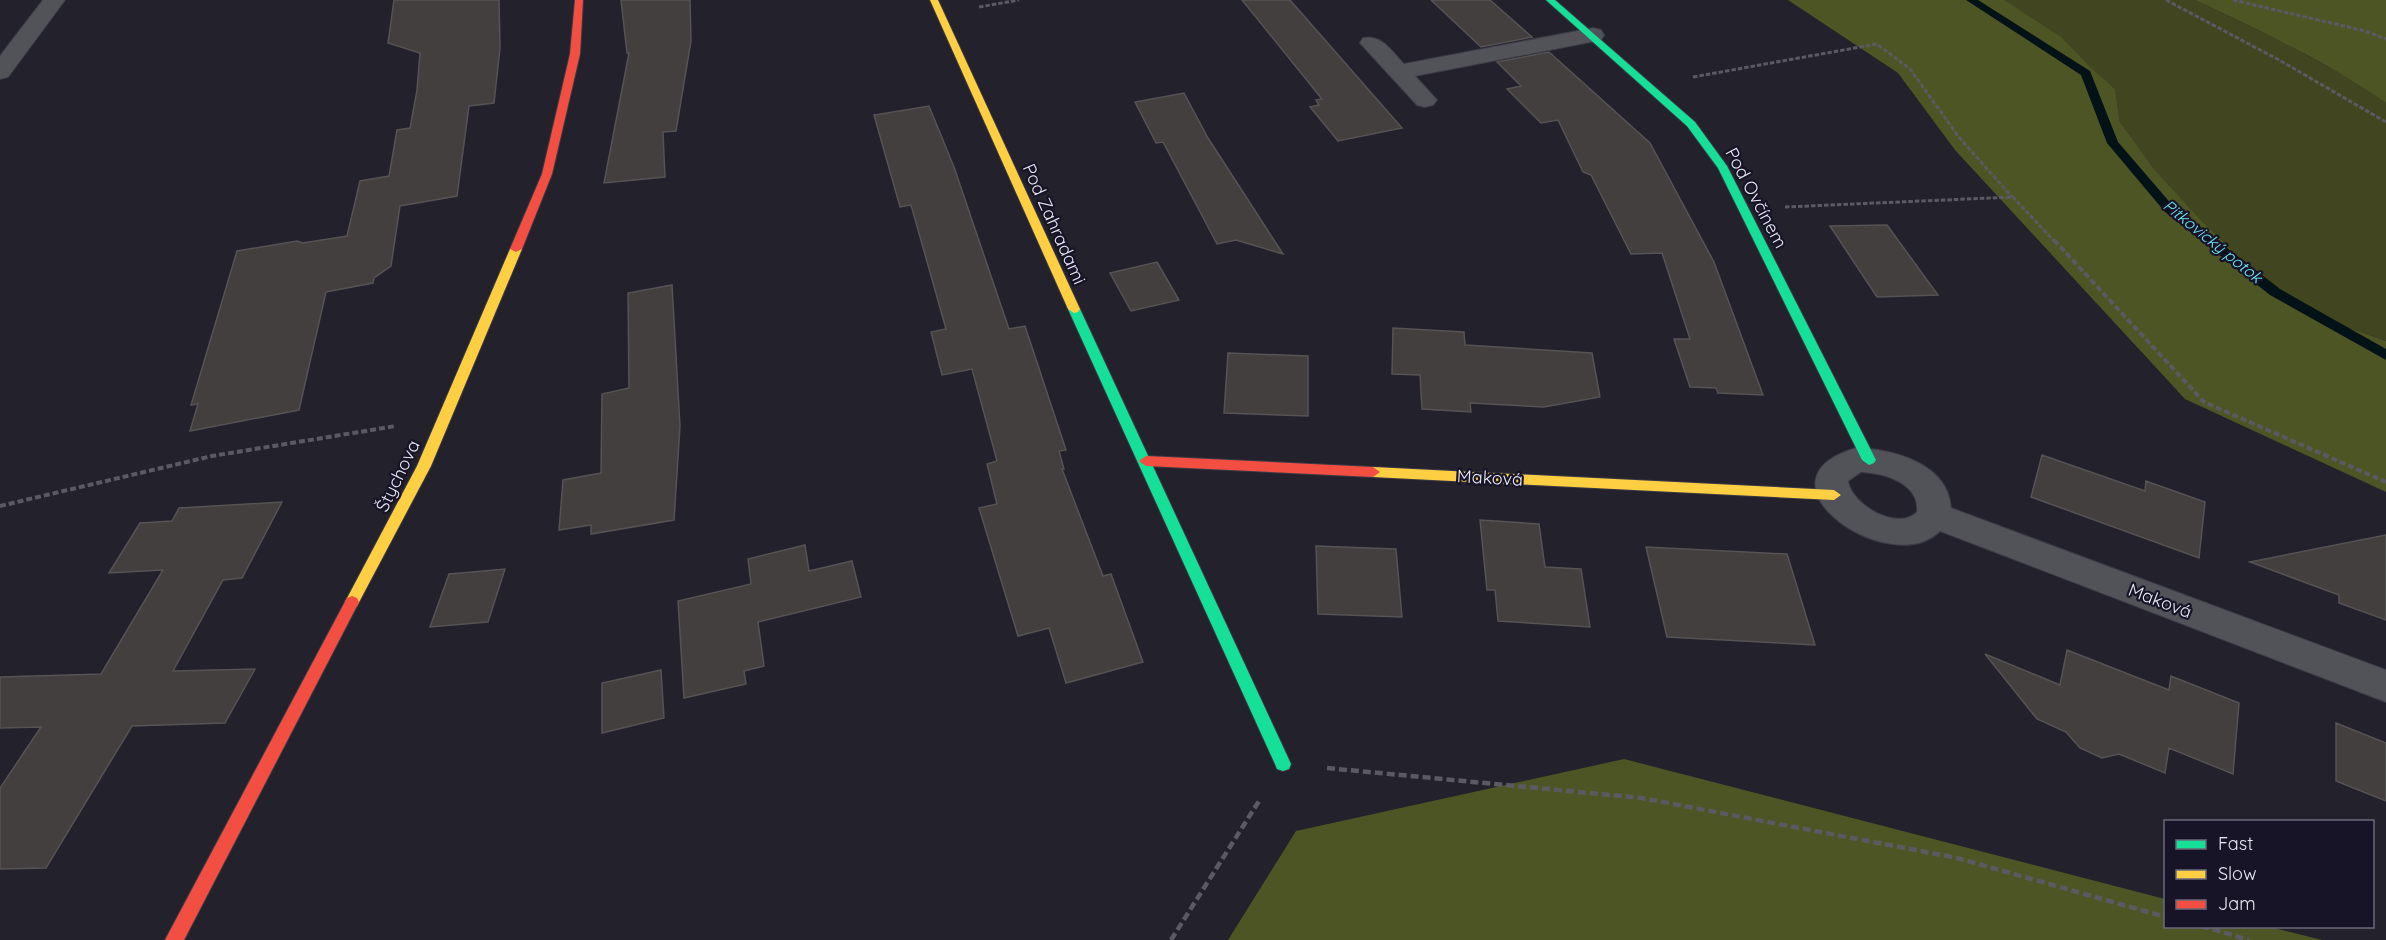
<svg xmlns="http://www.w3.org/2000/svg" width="2386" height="940" font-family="Quicksand,sans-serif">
  <rect width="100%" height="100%" fill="#22212c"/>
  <path fill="#414620" d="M 2004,0 L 2195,0 L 2283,42 L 2358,83 L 2386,103 L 2386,341 L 2327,320 L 2255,272 L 2201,220 L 2155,170 L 2120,122 L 2115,89 Z"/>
  <path fill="#4e5525" d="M 1788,0 L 2004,0 L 2061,37 L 2092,69 L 2115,89 L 2120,122 L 2155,170 L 2201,220 L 2255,272 L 2327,320 L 2386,341 L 2386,492 L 2185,399 L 1955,150 L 1898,73 Z
    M 2195,0 L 2386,0 L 2386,103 C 2327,61 2260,31 2195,0 Z
    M 1624,759 L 2165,899 L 2166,926 L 2270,927 L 2322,940 L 1228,940 L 1296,831 Z"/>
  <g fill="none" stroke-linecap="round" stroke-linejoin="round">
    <path fill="#031216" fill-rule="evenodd" d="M 1966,0 L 1978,0 L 2090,71 L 2118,142 L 2173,206 L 2280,289 L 2386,349 L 2386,360 L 2270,295 L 2165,212 L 2107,143 L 2081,75 Z"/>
  </g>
  <path fill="#433f3e" stroke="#565354" stroke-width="1.5" d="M 394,0 L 499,0 L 500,48 L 494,103 L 469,106 L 457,196 L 400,206 L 391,266 L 374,278 L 373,283 L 326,292 L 299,410 L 190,431 L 198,404 L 191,405 L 237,251 L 297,241 L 303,243 L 347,236 L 360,181 L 389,176 L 397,130 L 410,128 L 417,90 L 420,53 L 388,43 Z
    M 621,0 L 690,0 L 691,41 L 676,131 L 663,132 L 665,177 L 604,183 L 629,53 L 627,53 Z
    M 1242,0 L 1290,0 L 1402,128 L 1338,141 L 1310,107 L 1319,105 L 1316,100 L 1322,99 Z
    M 1431,0 L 1490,0 L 1532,37 L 1481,47 Z
    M 1549,52 L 1650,143 L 1714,262 L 1763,395 L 1718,393 L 1716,388 L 1690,387 L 1674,339 L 1690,339 L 1662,253 L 1631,254 L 1591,175 L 1583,172 L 1558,120 L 1541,123 L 1507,89 L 1521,86 L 1497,62 Z
    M 1184,93 L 1208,138 L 1283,254 L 1236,240 L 1217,244 L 1163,142 L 1156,143 L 1135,102 Z
    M 929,106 L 954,167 L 1009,329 L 1025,326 L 1066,450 L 1059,451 L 1064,469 L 1062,469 L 1103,576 L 1111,574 L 1143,662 L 1066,683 L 1049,628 L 1018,636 L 979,508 L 997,504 L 987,464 L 997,461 L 972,369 L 942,375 L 931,332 L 946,329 L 911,205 L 900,207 L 874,115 Z
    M 1887,225 L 1938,295 L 1877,297 L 1830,226 Z
    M 1157,262 L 1179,300 L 1131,311 L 1110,273 Z
    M 672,285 L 680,426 L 674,520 L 591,534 L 591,525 L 559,530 L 563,480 L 601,473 L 602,394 L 629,388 L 628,293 Z
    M 1393,328 L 1464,332 L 1465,345 L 1592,353 L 1600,397 L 1544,407 L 1470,403 L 1471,412 L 1422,409 L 1420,375 L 1392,374 Z
    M 1228,353 L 1308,356 L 1308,416 L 1224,413 Z
    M 2042,455 L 2145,491 L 2146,481 L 2205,502 L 2199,558 L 2031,497 Z
    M 282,502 L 242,578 L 223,580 L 173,671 L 255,669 L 225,723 L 132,726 L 46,868 L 0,869 L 0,788 L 41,727 L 0,728 L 0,677 L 101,674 L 163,570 L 109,573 L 140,523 L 172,521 L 179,508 Z
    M 1480,520 L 1539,524 L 1545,567 L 1581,569 L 1590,627 L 1498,621 L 1495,590 L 1487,590 Z
    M 2386,535 L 2386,620 L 2339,603 L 2339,595 L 2250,562 Z
    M 805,545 L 809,571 L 852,561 L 861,597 L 758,622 L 764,666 L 744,671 L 746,684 L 684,698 L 678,601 L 751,584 L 748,559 Z
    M 1316,546 L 1396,549 L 1402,617 L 1318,614 Z
    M 1646,547 L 1787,554 L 1815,645 L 1667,637 Z
    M 505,569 L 488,622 L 430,627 L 449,574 Z
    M 2067,650 L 2169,690 L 2171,676 L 2239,703 L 2233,774 L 2169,748 L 2165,773 L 2119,754 L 2102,758 L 2080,748 L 2066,732 L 2037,719 L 1985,654 L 2060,685 Z
    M 661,670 L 664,718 L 602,733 L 602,683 Z
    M 2336,723 L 2386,743 L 2386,801 L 2336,781 Z"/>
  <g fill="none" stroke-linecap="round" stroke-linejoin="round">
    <defs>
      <path id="street" d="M 43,0 L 65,0 L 8,77 L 0,79 L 0,56 Z
        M 1593,28 L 1601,30 L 1604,35 L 1601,40 L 1415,76 L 1437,100 L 1433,105 L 1425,107 L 1417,105 L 1360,43 L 1363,38 C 1382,34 1392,52 1404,64 Z
        M 1856,448 C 1892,449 1948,463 1951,508 L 2386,670 L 2386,702 L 1940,531 C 1891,581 1745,481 1856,448 ZM 1861,472 C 1884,473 1920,483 1917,512 C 1897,532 1851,504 1848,481 Z"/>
      <path id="fast" d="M 1546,0 L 1555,0 L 1695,122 L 1727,166 L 1876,460 L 1874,463 L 1869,465 L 1862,460 L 1718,168 L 1687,126 Z
        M 1074,305 L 1080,309 L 1291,764 L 1289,769 L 1283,771 L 1277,769 L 1275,764 L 1068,309 Z"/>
      <path id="slow" d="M 930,0 L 938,0 L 1080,309 L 1078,312 L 1074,313 L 1068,309 Z
        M 516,246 L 522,249 L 431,466 L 357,606 L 352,608 L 347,606 L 345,602 L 417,466 L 510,249 Z
        M 1373,467 L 1834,490 L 1841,495 L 1834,500 L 1373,477 L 1366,472 Z"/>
      <path id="jam" d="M 575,0 L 583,0 L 580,54 L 552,174 L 522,249 L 516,252 L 510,249 L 542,174 L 570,54 Z
        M 1146,456 L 1373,467 L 1380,472 L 1373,477 L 1146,466 L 1139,461 Z
        M 352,596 L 357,598 L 359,602 L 184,940 L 165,940 L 347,598 Z"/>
    </defs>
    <use href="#street" stroke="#3c3b45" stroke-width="2"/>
    <use href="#fast" stroke="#3c3b45" stroke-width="2"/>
    <use href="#slow" stroke="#3c3b45" stroke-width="2"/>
    <use href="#jam" stroke="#3c3b45" stroke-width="2"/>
    <path stroke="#5b5a62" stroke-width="3" stroke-dasharray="4.5 2" stroke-linecap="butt" d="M 2166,0 L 2279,60 L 2386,122
      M 2233,0 L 2365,31 L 2386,39
      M 979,7 L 1019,0
      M 1693,77 L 1877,44 L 1910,69 L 1958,136 L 2012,197
      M 1785,207 L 2013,197 L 2055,242"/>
    <path stroke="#5b5a62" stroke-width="4" stroke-dasharray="6 3" stroke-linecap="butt" d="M 2054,240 L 2204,402 L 2386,482
      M 0,506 L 212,456 L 396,426"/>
    <path stroke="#5b5a62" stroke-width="4.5" stroke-dasharray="8 4" stroke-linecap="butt" d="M 1327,768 L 1642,798 L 1957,858 L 2166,917
      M 2201,926 L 2249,940
      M 1171,940 L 1259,801"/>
    <use href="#street" fill="#525259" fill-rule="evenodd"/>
    <use href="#fast" fill="#16e098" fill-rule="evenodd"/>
    <use href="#slow" fill="#ffcf43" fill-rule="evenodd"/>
    <use href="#jam" fill="#f24e42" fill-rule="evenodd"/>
  </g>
  <g text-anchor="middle" stroke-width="4.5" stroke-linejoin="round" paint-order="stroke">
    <g font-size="16" font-style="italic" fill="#6be5f3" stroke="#161426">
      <text transform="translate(2213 241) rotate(39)" y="6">Pitkovický potok</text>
    </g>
    <g font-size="18" fill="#e9e9f6" stroke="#161426">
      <text transform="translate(1756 198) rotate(62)" y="6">Pod Ovčínem</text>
      <text transform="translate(1054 224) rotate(66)" y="6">Pod Zahradami</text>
      <text transform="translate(398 476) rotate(-64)" y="6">Štychova</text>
      <text transform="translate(1490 478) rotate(3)" y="6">Maková</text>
      <text transform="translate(2160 601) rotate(21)" y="6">Maková</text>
    </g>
  </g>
  <rect x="2164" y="820" width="210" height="108" fill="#161426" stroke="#6a6979" stroke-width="1.5"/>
  <rect x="2176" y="840" width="30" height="9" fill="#16e098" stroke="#6a6979" stroke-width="1.5"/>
  <text x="2218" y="850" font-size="18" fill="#e9e9f6">Fast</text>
  <rect x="2176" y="870" width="30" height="9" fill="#ffcf43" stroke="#6a6979" stroke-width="1.5"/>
  <text x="2218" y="880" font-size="18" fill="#e9e9f6">Slow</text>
  <rect x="2176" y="900" width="30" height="9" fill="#f24e42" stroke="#6a6979" stroke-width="1.5"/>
  <text x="2218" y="910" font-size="18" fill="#e9e9f6">Jam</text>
</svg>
